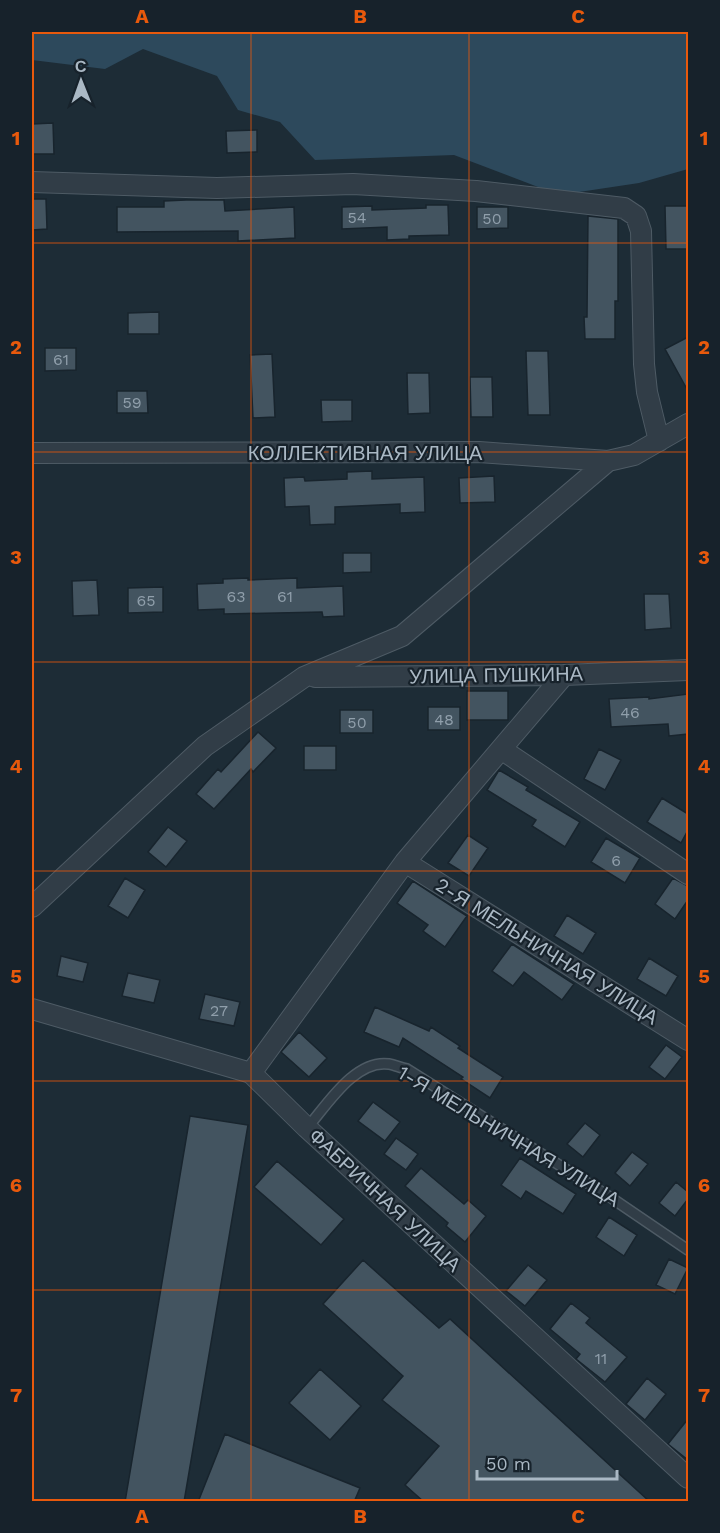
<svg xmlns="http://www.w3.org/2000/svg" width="720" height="1533" font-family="'Work Sans',sans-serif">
  <rect width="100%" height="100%" fill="#1d2c36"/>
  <path fill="#2d495c" d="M 32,32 L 688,32 L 688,169 L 639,183 L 559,195 L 454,155 L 315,160 L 280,122 L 238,110 L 217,76 L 143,49 L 105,69 L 32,60 Z"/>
  <path fill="#435460" stroke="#18242d" stroke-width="1.5" d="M 53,123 L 54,154 L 32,154 L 32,124 Z
    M 257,130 L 257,152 L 227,153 L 226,131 Z
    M 32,199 L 46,199 L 47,229 L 32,230 Z
    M 186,200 L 224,200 L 225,211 L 294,207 L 295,238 L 238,241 L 238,231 L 117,232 L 117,207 L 164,207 L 164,201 Z
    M 426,205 L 448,205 L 449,235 L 409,236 L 409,239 L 387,240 L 387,227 L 342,229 L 342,207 L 372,206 L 372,210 L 426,208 Z
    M 665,206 L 688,206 L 688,249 L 666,249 Z
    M 477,207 L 508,207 L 508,228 L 477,229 Z
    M 588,216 L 618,219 L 618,301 L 615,301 L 615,339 L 585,339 L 584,317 L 587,317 Z
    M 159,312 L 159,334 L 128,334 L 128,313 Z
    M 688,337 L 688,391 L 665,349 Z
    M 45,348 L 76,348 L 76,370 L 45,371 Z
    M 526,351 L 548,351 L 550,415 L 528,415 Z
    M 272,354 L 275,417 L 253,418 L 250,355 Z
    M 407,373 L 429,373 L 430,413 L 408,414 Z
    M 470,377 L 492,377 L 493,417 L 471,417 Z
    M 117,391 L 147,391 L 148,413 L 117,413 Z
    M 321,400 L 352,400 L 352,421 L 322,422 Z
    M 372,471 L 372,479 L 424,477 L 425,512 L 400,513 L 400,504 L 335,507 L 335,524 L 310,525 L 309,506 L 285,507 L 284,478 L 304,477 L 305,481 L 347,479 L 347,472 Z
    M 494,476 L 495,502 L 460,503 L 459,478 Z
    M 343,553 L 371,553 L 371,572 L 343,573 Z
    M 248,578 L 248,580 L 297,578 L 297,588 L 343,586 L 344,616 L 323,617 L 322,612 L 224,614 L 224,609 L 198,610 L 197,584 L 223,583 L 223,579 Z
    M 97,580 L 99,615 L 73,616 L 72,581 Z
    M 163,587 L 163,612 L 128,613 L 128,588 Z
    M 644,594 L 669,594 L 671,628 L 645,630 Z
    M 467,691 L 508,691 L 508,720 L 467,720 Z
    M 688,694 L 688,734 L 669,736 L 668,724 L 611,727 L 609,699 L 649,697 L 649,699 Z
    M 428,707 L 460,707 L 460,730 L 428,730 Z
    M 340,710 L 373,710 L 373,733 L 340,733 Z
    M 258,732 L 276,748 L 253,772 L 251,769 L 214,809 L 196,794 L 218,769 L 221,772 Z
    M 304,746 L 336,746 L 336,770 L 304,770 Z
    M 599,749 L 621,760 L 605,790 L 584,779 Z
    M 499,770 L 528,787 L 526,790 L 580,822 L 565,847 L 532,826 L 536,820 L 487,790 Z
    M 662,798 L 688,814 L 688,830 L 681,843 L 647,822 Z
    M 168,827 L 187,841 L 166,867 L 148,852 Z
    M 468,835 L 488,848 L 469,876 L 448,863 Z
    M 606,838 L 640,858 L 625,883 L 591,862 Z
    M 125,878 L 145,890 L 128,918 L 108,906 Z
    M 673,878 L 688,886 L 688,900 L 675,919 L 655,904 Z
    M 413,881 L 467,916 L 445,947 L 423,931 L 428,925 L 397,903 Z
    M 567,915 L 596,933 L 583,954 L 554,936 Z
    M 512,944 L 574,984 L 562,1000 L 524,972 L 513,986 L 492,971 Z
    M 61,956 L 88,963 L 83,982 L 57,976 Z
    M 649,958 L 678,976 L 666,996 L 637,979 Z
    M 128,973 L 160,980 L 154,1003 L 122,996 Z
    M 205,994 L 240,1002 L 234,1026 L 199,1019 Z
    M 375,1007 L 429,1031 L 431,1027 L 460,1046 L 458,1048 L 503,1077 L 490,1098 L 461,1079 L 463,1077 L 403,1038 L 399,1047 L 364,1032 Z
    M 299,1032 L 327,1058 L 309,1077 L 281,1052 Z
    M 666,1045 L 682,1057 L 665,1079 L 649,1067 Z
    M 373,1102 L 400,1122 L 385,1141 L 358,1121 Z
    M 190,1116 L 248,1125 L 184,1502 L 125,1502 Z
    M 585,1123 L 600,1135 L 583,1157 L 567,1144 Z
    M 396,1138 L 418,1154 L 406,1170 L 384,1154 Z
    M 632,1152 L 648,1164 L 630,1186 L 615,1173 Z
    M 520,1158 L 576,1194 L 563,1214 L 526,1191 L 521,1199 L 501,1185 Z
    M 277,1161 L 344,1219 L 321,1245 L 254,1187 Z
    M 421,1168 L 464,1204 L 468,1200 L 486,1216 L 465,1242 L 446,1226 L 448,1223 L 405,1186 Z
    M 676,1182 L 688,1192 L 688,1199 L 675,1216 L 659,1203 Z
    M 609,1217 L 637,1235 L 624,1256 L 596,1237 Z
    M 669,1259 L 688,1268 L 675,1294 L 656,1285 Z
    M 363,1260 L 439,1328 L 450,1319 L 650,1502 L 424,1502 L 405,1485 L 439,1446 L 382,1400 L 403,1376 L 323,1304 Z
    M 528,1265 L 547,1280 L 525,1306 L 506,1291 Z
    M 571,1303 L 590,1318 L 586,1323 L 627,1357 L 605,1382 L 576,1359 L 580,1354 L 550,1329 Z
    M 320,1369 L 361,1406 L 330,1440 L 289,1403 Z
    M 647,1378 L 666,1394 L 645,1420 L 626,1404 Z
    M 688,1419 L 688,1460 L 668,1444 Z
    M 225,1434 L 360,1488 L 354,1502 L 198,1502 Z"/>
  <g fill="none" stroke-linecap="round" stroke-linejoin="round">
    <defs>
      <path id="service" d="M 307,1128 C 327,1105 355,1059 389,1064 C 395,1065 401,1068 407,1069 L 613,1199 L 688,1250"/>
      <path id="minor" d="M 32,182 L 217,188 L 353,184 L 476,191 L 624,208 L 636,216 L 641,231 L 644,364 L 647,392 L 659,441
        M 32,453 L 479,452 L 608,461 L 634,455 L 688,424
        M 315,677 L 564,675 L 688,670
        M 501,749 L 688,874
        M 405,862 L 688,1040
        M 32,907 L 205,746 L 304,677 L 402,636 L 608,461
        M 32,1009 L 251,1073 L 307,1128 L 688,1478
        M 251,1073 L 405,862 L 564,675"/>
    </defs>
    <use href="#service" stroke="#4e5b65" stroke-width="12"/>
    <use href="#minor" stroke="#4e5b65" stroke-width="22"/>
    <use href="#service" stroke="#313d47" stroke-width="9"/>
    <use href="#minor" stroke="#313d47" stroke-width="20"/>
  </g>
  <path fill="none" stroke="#e8590c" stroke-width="1.5" stroke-opacity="0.55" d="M 251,32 L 251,1502M 469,32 L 469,1502M 32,243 L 688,243M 32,452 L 688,452M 32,662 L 688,662M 32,871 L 688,871M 32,1081 L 688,1081M 32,1290 L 688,1290"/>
  <g text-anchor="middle" stroke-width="4.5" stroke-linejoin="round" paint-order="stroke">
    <g font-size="16" fill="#909fab">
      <text x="357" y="223">54</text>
      <text x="492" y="224">50</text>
      <text x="61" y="365">61</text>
      <text x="132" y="408">59</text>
      <text x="236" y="602">63</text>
      <text x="285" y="602">61</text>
      <text x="146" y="606">65</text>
      <text x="630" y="718">46</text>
      <text x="444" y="725">48</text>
      <text x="357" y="728">50</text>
      <text x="616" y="866">6</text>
      <text x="219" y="1016">27</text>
      <text x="601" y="1364">11</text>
    </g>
    <g font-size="20" fill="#aab8c4" stroke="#17222b">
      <text x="365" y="460">КОЛЛЕКТИВНАЯ УЛИЦА</text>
      <text transform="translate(496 675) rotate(-1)" y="7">УЛИЦА ПУШКИНА</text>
      <text transform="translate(547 951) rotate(32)" y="7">2-Я МЕЛЬНИЧНАЯ УЛИЦА</text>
      <text transform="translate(509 1136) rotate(31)" y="7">1-Я МЕЛЬНИЧНАЯ УЛИЦА</text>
      <text transform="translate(385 1200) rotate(43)" y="7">ФАБРИЧНАЯ УЛИЦА</text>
    </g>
  </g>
  <rect width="720" height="1533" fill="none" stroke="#17222b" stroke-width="66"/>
  <g transform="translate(81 81) rotate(359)" stroke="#17222b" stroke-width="4.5" paint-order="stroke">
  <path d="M0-4.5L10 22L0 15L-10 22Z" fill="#aab8c4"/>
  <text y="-9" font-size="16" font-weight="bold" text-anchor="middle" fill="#aab8c4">С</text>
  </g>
  <path d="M477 1470v9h140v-9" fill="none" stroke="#aab8c4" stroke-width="3"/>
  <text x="486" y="1470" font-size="18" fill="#aab8c4" stroke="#17222b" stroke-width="4.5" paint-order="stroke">50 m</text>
  <rect x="33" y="33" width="654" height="1467" fill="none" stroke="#e8590c" stroke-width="2"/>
  <g font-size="20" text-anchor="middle" font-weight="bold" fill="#e8590c">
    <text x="142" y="23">A</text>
    <text x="360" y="23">B</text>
    <text x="578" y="23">C</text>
    <text x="16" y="145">1</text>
    <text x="704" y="145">1</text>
    <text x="16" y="354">2</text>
    <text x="704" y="354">2</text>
    <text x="16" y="564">3</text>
    <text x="704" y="564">3</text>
    <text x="16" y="773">4</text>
    <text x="704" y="773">4</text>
    <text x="16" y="983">5</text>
    <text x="704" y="983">5</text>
    <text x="16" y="1192">6</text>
    <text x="704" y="1192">6</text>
    <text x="16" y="1402">7</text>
    <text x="704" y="1402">7</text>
    <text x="142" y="1523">A</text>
    <text x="360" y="1523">B</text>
    <text x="578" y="1523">C</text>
  </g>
</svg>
